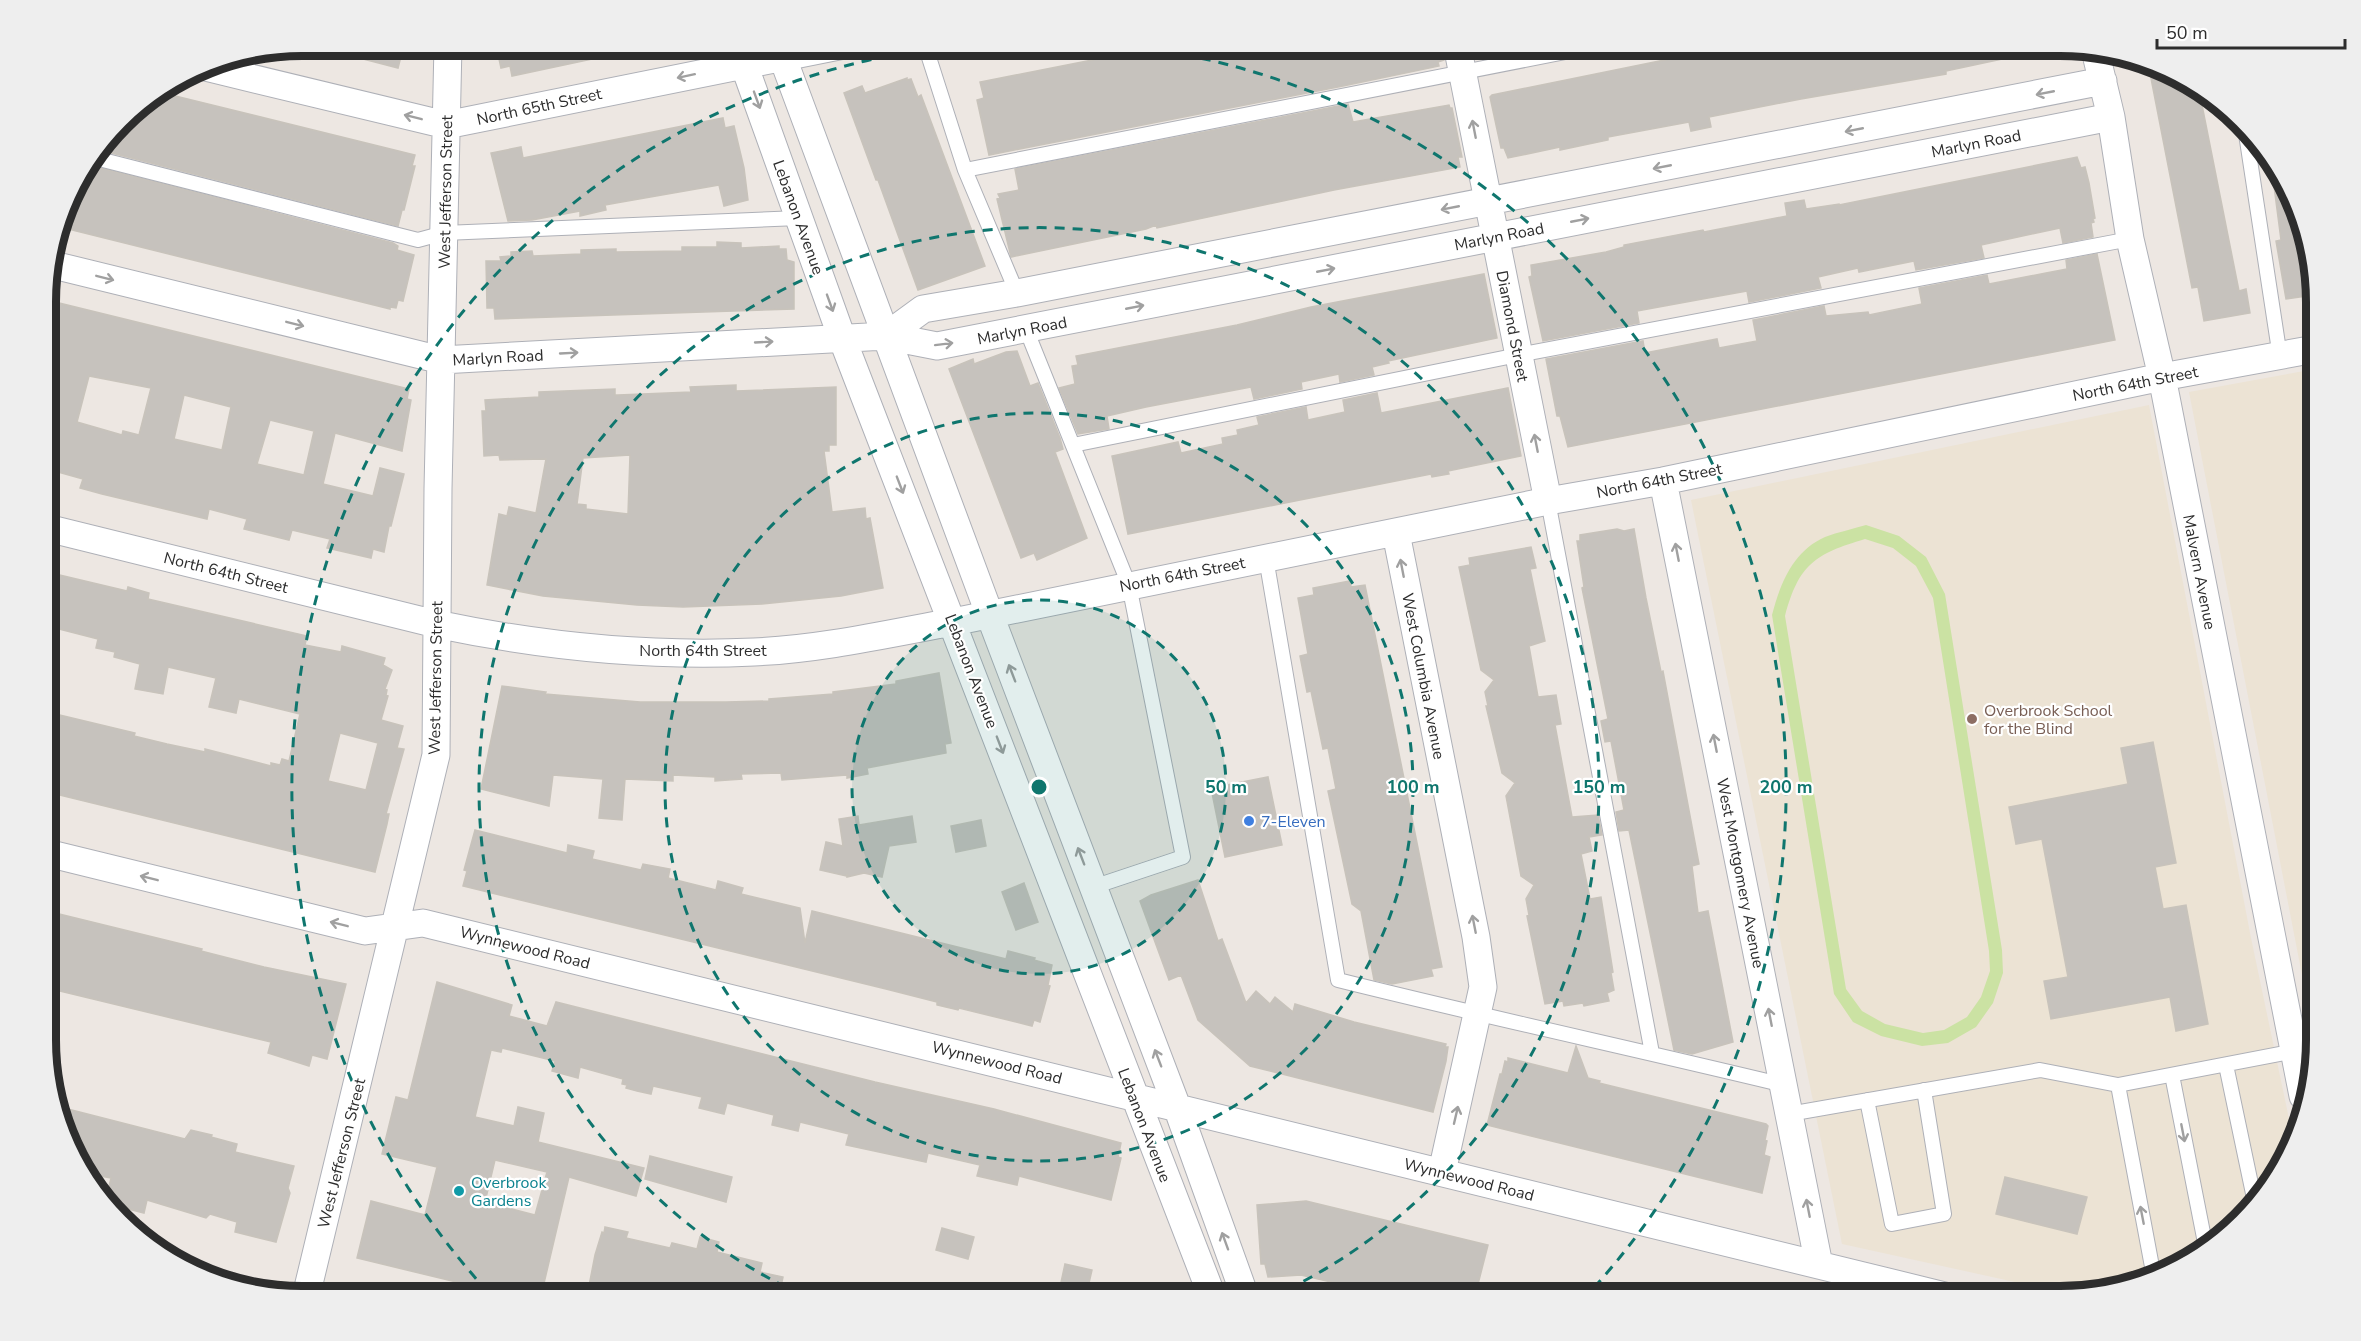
<svg xmlns="http://www.w3.org/2000/svg" width="2361" height="1341" font-family="'Nunito Sans',sans-serif">
  <rect width="100%" height="100%" fill="#ede7e2"/>
  <path fill="#ece3d4" d="M 2315,369 L 2315,1042 L 2189,392 Z
    M 2149,405 L 2251,938 L 2292,1133 L 2282,1167 L 2241,1221 L 2188,1261 L 2074,1295 L 1842,1244 L 1691,500 Z"/>
  <path fill="#cbe2a3" fill-rule="evenodd" d="M 1866,525 L 1899,536 L 1926,557 L 1945,594 L 2002,950 L 2003,973 L 1993,1003 L 1976,1027 L 1948,1043 L 1922,1046 L 1881,1036 L 1853,1022 L 1834,994 L 1772,615 C 1780,584 1793,551 1825,537 C 1838,532 1853,529 1866,525 ZM 1865,539 L 1893,548 L 1916,566 L 1933,598 L 1989,951 L 1990,971 L 1981,997 L 1967,1017 L 1944,1030 L 1923,1033 L 1885,1024 L 1862,1011 L 1846,989 L 1785,616 C 1799,564 1815,554 1865,539 Z"/>
  <path fill="#c6c2bd" stroke="#c8c3bb" stroke-width="1.5" fill-rule="evenodd" d="M 337,45 L 404,45 L 398,68 L 336,52 Z
    M 496,45 L 616,45 L 616,54 L 512,76 L 510,66 L 501,68 Z
    M 1168,45 L 1442,45 L 1444,60 L 1438,62 L 1439,66 L 1343,86 L 989,155 L 977,100 L 984,98 L 980,82 Z
    M 1738,45 L 2025,45 L 2026,54 L 1946,71 L 1946,74 L 1801,99 L 1709,117 L 1711,127 L 1691,131 L 1689,122 L 1608,137 L 1608,140 L 1560,150 L 1560,147 L 1508,158 L 1504,148 L 1501,148 L 1490,97 L 1492,95 Z
    M 2148,63 L 2187,79 L 2199,90 L 2239,291 L 2246,289 L 2250,313 L 2204,321 L 2198,287 L 2192,288 Z
    M 907,78 L 907,80 L 911,79 L 918,97 L 921,95 L 985,266 L 918,290 L 878,180 L 876,180 L 844,93 L 862,86 L 865,93 Z
    M 159,92 L 415,155 L 412,166 L 415,166 L 404,210 L 402,210 L 398,226 L 100,150 L 132,109 Z
    M 1348,104 L 1353,122 L 1449,105 L 1450,108 L 1452,108 L 1462,157 L 1458,157 L 1460,167 L 1334,190 L 1157,228 L 1156,225 L 1146,229 L 1011,257 L 997,199 L 1000,198 L 998,194 L 1019,190 L 1015,169 Z
    M 723,118 L 725,128 L 734,126 L 744,168 L 748,200 L 724,206 L 719,185 L 616,203 L 605,205 L 606,210 L 580,216 L 580,211 L 532,220 L 508,221 L 491,153 L 521,147 L 523,158 Z
    M 2077,157 L 2081,168 L 2085,167 L 2089,183 L 2095,218 L 2093,219 L 2094,222 L 2091,223 L 2093,237 L 2063,243 L 2060,228 L 1981,245 L 1984,258 L 1916,270 L 1914,261 L 1859,272 L 1858,268 L 1818,277 L 1821,288 L 1749,302 L 1747,291 L 1708,298 L 1637,311 L 1639,323 L 1543,341 L 1529,277 L 1532,276 L 1531,265 L 1606,252 L 1624,247 L 1624,245 L 1703,230 L 1704,232 L 1787,216 L 1785,203 L 1804,200 L 1806,209 L 1839,204 L 1839,205 Z
    M 2274,162 L 2302,219 L 2314,278 L 2311,278 L 2313,295 L 2286,299 L 2276,241 L 2281,240 L 2271,163 Z
    M 89,165 L 393,243 L 398,246 L 397,250 L 414,255 L 403,301 L 398,300 L 396,308 L 390,307 L 390,309 L 60,227 L 72,188 Z
    M 717,242 L 741,243 L 741,248 L 779,246 L 779,249 L 786,249 L 787,260 L 794,262 L 794,309 L 495,319 L 494,308 L 487,308 L 486,261 L 501,261 L 500,257 L 511,256 L 511,252 L 532,251 L 533,256 L 581,254 L 581,250 L 616,249 L 616,252 L 682,251 L 682,247 L 717,247 Z
    M 2097,254 L 2115,340 L 1568,447 L 1560,416 L 1557,416 L 1546,359 L 1643,341 L 1645,353 L 1717,339 L 1719,348 L 1757,341 L 1753,320 L 1824,306 L 1826,316 L 1868,312 L 1869,315 L 1922,304 L 1919,288 L 1987,275 L 1989,284 L 2046,273 L 2067,269 L 2066,260 Z
    M 1484,274 L 1497,338 L 1388,361 L 1389,363 L 1372,367 L 1374,375 L 1340,382 L 1339,374 L 1301,382 L 1302,389 L 1254,399 L 1251,387 L 1146,407 L 1107,416 L 1109,429 L 1078,434 L 1059,388 L 1075,384 L 1072,366 L 1078,365 L 1076,356 L 1237,325 L 1311,307 Z
    M 47,300 L 409,389 L 407,399 L 411,400 L 402,451 L 335,433 L 323,484 L 373,496 L 380,468 L 404,474 L 391,526 L 389,526 L 384,552 L 373,549 L 371,558 L 327,548 L 330,539 L 292,530 L 289,540 L 244,529 L 247,519 L 209,509 L 207,519 L 102,494 L 80,488 L 83,479 L 47,469 ZM 89,376 L 151,388 L 139,435 L 123,431 L 122,435 L 77,422 ZM 184,395 L 231,407 L 222,450 L 174,439 ZM 270,420 L 314,431 L 304,475 L 257,464 Z
    M 1017,351 L 1030,386 L 1038,383 L 1060,438 L 1063,449 L 1055,452 L 1087,538 L 1037,560 L 1034,553 L 1021,558 L 949,369 L 973,359 L 974,364 L 1006,352 Z
    M 736,385 L 736,391 L 836,387 L 836,445 L 829,445 L 829,451 L 824,451 L 832,512 L 865,508 L 866,519 L 870,518 L 883,588 L 841,596 L 762,604 L 683,607 L 637,605 L 543,596 L 487,585 L 499,514 L 507,516 L 509,507 L 536,513 L 546,459 L 500,460 L 499,455 L 484,456 L 482,411 L 486,411 L 485,400 L 539,397 L 539,392 L 615,389 L 615,395 L 618,395 L 691,392 L 690,387 ZM 630,455 L 628,514 L 586,509 L 586,505 L 577,504 L 583,458 Z
    M 1508,388 L 1521,456 L 1448,471 L 1449,474 L 1432,477 L 1431,474 L 1128,534 L 1112,456 L 1178,442 L 1181,453 L 1223,444 L 1222,438 L 1238,435 L 1237,430 L 1259,425 L 1257,417 L 1306,407 L 1308,420 L 1345,412 L 1343,400 L 1377,393 L 1381,413 Z
    M 1617,529 L 1624,531 L 1634,529 L 1646,598 L 1661,672 L 1663,671 L 1699,864 L 1692,866 L 1698,913 L 1708,911 L 1733,1042 L 1692,1054 L 1674,1050 L 1629,830 L 1619,831 L 1616,812 L 1624,810 L 1611,741 L 1605,742 L 1601,721 L 1608,719 L 1582,588 L 1584,587 L 1577,541 L 1580,541 L 1580,535 Z
    M 1531,547 L 1536,568 L 1530,569 L 1545,641 L 1529,646 L 1538,697 L 1556,695 L 1561,724 L 1555,725 L 1572,817 L 1598,815 L 1602,835 L 1589,837 L 1592,851 L 1581,854 L 1590,899 L 1601,897 L 1613,972 L 1611,973 L 1614,990 L 1607,993 L 1609,1001 L 1584,1006 L 1583,1003 L 1564,1006 L 1563,1001 L 1545,1004 L 1527,916 L 1529,915 L 1526,899 L 1534,885 L 1521,876 L 1506,796 L 1515,783 L 1502,773 L 1486,706 L 1488,706 L 1485,692 L 1494,680 L 1481,670 L 1459,567 L 1470,565 L 1469,558 Z
    M 47,572 L 127,591 L 128,587 L 149,593 L 148,599 L 307,636 L 305,645 L 341,652 L 342,646 L 385,658 L 383,665 L 392,670 L 385,689 L 387,690 L 386,695 L 388,696 L 381,720 L 403,726 L 397,748 L 404,749 L 386,814 L 389,814 L 387,824 L 375,872 L 47,792 L 47,712 L 135,733 L 134,736 L 167,744 L 205,752 L 205,749 L 271,766 L 271,763 L 280,765 L 282,759 L 289,761 L 300,714 L 239,699 L 236,713 L 209,707 L 216,678 L 168,667 L 163,694 L 135,689 L 140,664 L 114,657 L 115,652 L 96,648 L 98,639 L 47,626 ZM 340,733 L 378,743 L 366,790 L 328,781 Z
    M 1350,581 L 1351,587 L 1365,585 L 1442,967 L 1431,969 L 1433,976 L 1392,984 L 1374,980 L 1361,911 L 1352,904 L 1328,791 L 1336,789 L 1328,748 L 1323,749 L 1311,691 L 1307,692 L 1300,656 L 1308,654 L 1298,598 L 1314,595 L 1313,588 Z
    M 939,673 L 951,743 L 945,744 L 946,753 L 867,768 L 868,774 L 847,778 L 847,775 L 782,780 L 781,773 L 741,774 L 742,779 L 715,781 L 715,777 L 673,775 L 673,781 L 625,779 L 622,820 L 599,818 L 603,779 L 553,775 L 549,806 L 481,789 L 502,686 L 546,692 L 545,694 L 640,702 L 726,702 L 769,701 L 769,699 L 833,694 L 833,692 L 896,684 L 896,681 Z
    M 2153,742 L 2176,863 L 2155,867 L 2163,909 L 2186,905 L 2208,1024 L 2176,1031 L 2170,997 L 2051,1019 L 2044,981 L 2068,977 L 2042,839 L 2016,844 L 2009,807 L 2128,784 L 2121,748 Z
    M 1268,777 L 1282,845 L 1225,857 L 1211,788 Z
    M 858,816 L 859,825 L 912,816 L 916,842 L 889,846 L 882,877 L 864,873 L 847,877 L 847,874 L 846,876 L 820,870 L 826,842 L 843,846 L 839,819 Z
    M 981,820 L 986,846 L 956,852 L 951,826 Z
    M 475,830 L 567,853 L 568,845 L 594,851 L 592,859 L 641,870 L 643,864 L 670,869 L 668,878 L 716,890 L 718,881 L 743,888 L 741,894 L 800,908 L 805,943 L 812,911 L 1006,959 L 1008,951 L 1035,958 L 1034,960 L 1052,965 L 1048,985 L 1050,986 L 1040,1022 L 1034,1020 L 1032,1026 L 959,1008 L 958,1010 L 937,1005 L 937,1002 L 886,989 L 463,886 L 467,871 L 464,870 Z
    M 1198,880 L 1218,941 L 1222,939 L 1246,1003 L 1256,991 L 1270,1004 L 1275,997 L 1293,1012 L 1295,1004 L 1354,1022 L 1446,1044 L 1445,1047 L 1448,1047 L 1446,1061 L 1433,1112 L 1250,1066 L 1198,1020 L 1181,975 L 1169,980 L 1140,901 L 1151,895 Z
    M 1024,883 L 1038,922 L 1016,930 L 1002,892 Z
    M 47,911 L 202,949 L 201,951 L 264,967 L 346,984 L 327,1059 L 312,1055 L 309,1066 L 268,1053 L 271,1042 L 47,988 Z
    M 437,982 L 512,1005 L 509,1016 L 547,1026 L 556,1002 L 875,1082 L 994,1109 L 1121,1143 L 1118,1157 L 1121,1158 L 1111,1200 L 1019,1176 L 1017,1185 L 977,1176 L 980,1165 L 928,1153 L 926,1162 L 846,1145 L 849,1134 L 800,1122 L 798,1131 L 772,1125 L 774,1115 L 727,1103 L 724,1114 L 699,1108 L 702,1097 L 653,1086 L 651,1094 L 637,1091 L 626,1088 L 627,1085 L 622,1084 L 623,1079 L 580,1067 L 578,1078 L 552,1071 L 555,1061 L 502,1048 L 501,1052 L 491,1050 L 475,1117 L 514,1126 L 518,1107 L 544,1113 L 538,1142 L 644,1168 L 636,1196 L 569,1177 L 541,1296 L 514,1296 L 357,1258 L 371,1201 L 425,1215 L 437,1167 L 382,1154 L 396,1097 L 408,1100 ZM 495,1160 L 547,1172 L 535,1215 L 485,1202 Z
    M 1576,1046 L 1588,1078 L 1600,1081 L 1599,1083 L 1766,1124 L 1768,1126 L 1765,1140 L 1767,1141 L 1764,1155 L 1770,1157 L 1762,1193 L 1487,1125 L 1500,1074 L 1502,1074 L 1505,1061 L 1508,1062 L 1508,1058 L 1568,1073 Z
    M 60,1107 L 185,1139 L 191,1130 L 212,1135 L 211,1137 L 237,1144 L 235,1152 L 294,1166 L 288,1188 L 290,1193 L 276,1242 L 235,1232 L 237,1222 L 210,1214 L 206,1218 L 147,1200 L 144,1213 L 113,1205 L 106,1199 L 111,1178 L 85,1173 Z
    M 650,1156 L 732,1177 L 726,1202 L 645,1179 Z
    M 2005,1177 L 2087,1197 L 2077,1234 L 1996,1214 Z
    M 1306,1201 L 1488,1245 L 1475,1296 L 1391,1296 L 1301,1275 L 1268,1277 L 1265,1264 L 1261,1264 L 1257,1205 Z
    M 605,1227 L 628,1232 L 626,1238 L 670,1248 L 672,1243 L 697,1249 L 700,1237 L 719,1242 L 717,1252 L 762,1263 L 760,1272 L 783,1277 L 779,1296 L 587,1296 L 595,1255 L 602,1232 L 604,1233 Z
    M 942,1228 L 974,1237 L 968,1259 L 936,1250 Z
    M 1065,1264 L 1092,1270 L 1086,1296 L 1058,1296 Z"/>
  <g fill="none" stroke-linecap="round" stroke-linejoin="round">
    <defs>
      <path id="service" d="M 925,45 L 965,170 L 1017,293
        M 2246,134 L 2280,357
        M 95,158 L 418,240 L 444,233 L 799,218
        M 965,170 L 1601,45
        M 1026,329 L 1129,585 L 1183,857 L 1093,887
        M 1073,445 L 1518,355 L 2130,239
        M 1548,501 L 1652,1053
        M 1266,558 L 1338,980 C 1486,1017 1635,1049 1784,1085
        M 2226,1065 L 2255,1203
        M 2172,1075 L 2206,1248
        M 2118,1085 L 2153,1272
        M 1867,1100 L 1892,1224 L 1944,1214 L 1924,1090
        M 1789,1114 L 2040,1070 L 2118,1085 L 2295,1051"/>
      <path id="minor" d="M 737,45 L 842,338 L 1212,1296
        M 778,45 L 989,613 L 1177,1107 L 1245,1296
        M 1457,45 L 1548,501
        M 2095,50 L 2111,117 L 2130,239 L 2162,377 L 2303,1096
        M 201,66 L 446,125 L 844,45
        M 49,264 L 441,360 L 886,336 L 937,346 L 2111,117
        M 886,336 L 923,309 L 1017,293 L 2103,81
        M 1663,481 L 1819,1265
        M 47,528 L 436,624 C 541,646 647,657 754,652 C 822,649 887,634 953,622 L 1548,501 L 1663,481 L 2162,377 L 2315,349
        M 1396,533 L 1476,937 L 1483,987 L 1442,1172
        M 47,853 L 365,931 L 423,923 L 1945,1296
        M 306,1296 L 436,755 L 438,489 L 448,45"/>
    </defs>
    <use href="#service" stroke="#aeb0b7" stroke-width="16"/>
    <use href="#minor" stroke="#aeb0b7" stroke-width="29"/>
    <use href="#service" stroke="#fff" stroke-width="14"/>
    <use href="#minor" stroke="#fff" stroke-width="27"/>
  </g>
  <defs><path id="oneway-shaft" d="M-6 0H5M1.5-3L5.5 0L1.5 3" fill="none" stroke-width="1.6" stroke-linecap="round" stroke-linejoin="round" transform="scale(1.5)"/></defs>
  <g stroke="#a0a0a0">
    <use href="#oneway-shaft" transform="translate(686 76) rotate(168)"/>
    <use href="#oneway-shaft" transform="translate(2045 93) rotate(169)"/>
    <use href="#oneway-shaft" transform="translate(757 100) rotate(70)"/>
    <use href="#oneway-shaft" transform="translate(413 117) rotate(-166)"/>
    <use href="#oneway-shaft" transform="translate(1474 129) rotate(-101)"/>
    <use href="#oneway-shaft" transform="translate(1854 130) rotate(169)"/>
    <use href="#oneway-shaft" transform="translate(1662 167) rotate(169)"/>
    <use href="#oneway-shaft" transform="translate(1450 208) rotate(169)"/>
    <use href="#oneway-shaft" transform="translate(1580 220) rotate(-11)"/>
    <use href="#oneway-shaft" transform="translate(1326 270) rotate(-11)"/>
    <use href="#oneway-shaft" transform="translate(105 278) rotate(14)"/>
    <use href="#oneway-shaft" transform="translate(830 303) rotate(70)"/>
    <use href="#oneway-shaft" transform="translate(1135 307) rotate(-11)"/>
    <use href="#oneway-shaft" transform="translate(295 324) rotate(14)"/>
    <use href="#oneway-shaft" transform="translate(764 342) rotate(-3)"/>
    <use href="#oneway-shaft" transform="translate(944 344) rotate(-7)"/>
    <use href="#oneway-shaft" transform="translate(569 353) rotate(-3)"/>
    <use href="#oneway-shaft" transform="translate(1536 443) rotate(-101)"/>
    <use href="#oneway-shaft" transform="translate(900 485) rotate(69)"/>
    <use href="#oneway-shaft" transform="translate(1677 552) rotate(-101)"/>
    <use href="#oneway-shaft" transform="translate(1402 568) rotate(-101)"/>
    <use href="#oneway-shaft" transform="translate(1012 673) rotate(-111)"/>
    <use href="#oneway-shaft" transform="translate(1715 743) rotate(-101)"/>
    <use href="#oneway-shaft" transform="translate(1000 745) rotate(69)"/>
    <use href="#oneway-shaft" transform="translate(1081 856) rotate(-111)"/>
    <use href="#oneway-shaft" transform="translate(149 878) rotate(-166)"/>
    <use href="#oneway-shaft" transform="translate(339 924) rotate(-166)"/>
    <use href="#oneway-shaft" transform="translate(1474 924) rotate(-101)"/>
    <use href="#oneway-shaft" transform="translate(1770 1017) rotate(-101)"/>
    <use href="#oneway-shaft" transform="translate(1158 1058) rotate(-111)"/>
    <use href="#oneway-shaft" transform="translate(1456 1115) rotate(-77)"/>
    <use href="#oneway-shaft" transform="translate(2183 1133) rotate(79)"/>
    <use href="#oneway-shaft" transform="translate(1808 1208) rotate(-101)"/>
    <use href="#oneway-shaft" transform="translate(2142 1215) rotate(-101)"/>
    <use href="#oneway-shaft" transform="translate(1225 1241) rotate(-110)"/>
  </g>
  <circle cx="1039" cy="787" r="187" fill="#0f766e" fill-opacity=".12"/>
  <g fill="none" stroke="#0f766e" stroke-width="3" stroke-dasharray="10 8">
    <circle cx="1039" cy="787" r="187"/>
    <circle cx="1039" cy="787" r="374"/>
    <path d="M802 1295A560 560 0 1 1 1276 1295"/>
    <path d="M488 1292A747 747 0 0 1 948 46M1130 46A747 747 0 0 1 1590 1292"/>
  </g>
  <circle fill="#8d6e63" stroke="#fff" stroke-width="2" cx="1972" cy="719" r="6"/>
  <circle fill="#3f7fe0" stroke="#fff" stroke-width="2" cx="1249" cy="821" r="6"/>
  <circle fill="#0f9aa8" stroke="#fff" stroke-width="2" cx="459" cy="1191" r="6"/>
  <g text-anchor="middle" stroke-width="4.5" stroke-linejoin="round" paint-order="stroke">
    <g font-size="16" fill="#2d2d2d" stroke="#fff">
      <text transform="translate(539 106) rotate(-12)" y="6">North 65th Street</text>
      <text transform="translate(1976 143) rotate(-11)" y="6">Marlyn Road</text>
      <text transform="translate(445 192) rotate(-89)" y="6">West Jefferson Street</text>
      <text transform="translate(799 217) rotate(70)" y="6">Lebanon Avenue</text>
      <text transform="translate(1499 236) rotate(-11)" y="6">Marlyn Road</text>
      <text transform="translate(1513 326) rotate(79)" y="6">Diamond Street</text>
      <text transform="translate(1022 330) rotate(-11)" y="6">Marlyn Road</text>
      <text transform="translate(498 357) rotate(-3)" y="6">Marlyn Road</text>
      <text transform="translate(2135 383) rotate(-11)" y="6">North 64th Street</text>
      <text transform="translate(1659 480) rotate(-11)" y="6">North 64th Street</text>
      <text transform="translate(226 572) rotate(14)" y="6">North 64th Street</text>
      <text transform="translate(2200 572) rotate(79)" y="6">Malvern Avenue</text>
      <text transform="translate(1182 574) rotate(-11)" y="6">North 64th Street</text>
      <text x="703" y="656">North 64th Street</text>
      <text transform="translate(972 671) rotate(69)" y="6">Lebanon Avenue</text>
      <text transform="translate(1424 676) rotate(79)" y="6">West Columbia Avenue</text>
      <text transform="translate(435 678) rotate(-89)" y="6">West Jefferson Street</text>
      <text transform="translate(1741 873) rotate(79)" y="6">West Montgomery Avenue</text>
      <text transform="translate(525 947) rotate(14)" y="6">Wynnewood Road</text>
      <text transform="translate(997 1062) rotate(14)" y="6">Wynnewood Road</text>
      <text transform="translate(1145 1125) rotate(69)" y="6">Lebanon Avenue</text>
      <text transform="translate(341 1153) rotate(-76)" y="6">West Jefferson Street</text>
      <text transform="translate(1469 1179) rotate(14)" y="6">Wynnewood Road</text>
    </g>
    <g font-size="16" fill="#785e54" stroke="#fff" text-anchor="start">
      <text x="1984" y="716">Overbrook School<tspan x="1984" dy="18">for the Blind</tspan></text>
    </g>
    <g font-size="16" fill="#366cbe" stroke="#fff" text-anchor="start">
      <text x="1261" y="827">7-Eleven</text>
    </g>
    <g font-size="16" fill="#0d838f" stroke="#fff" text-anchor="start">
      <text x="471" y="1188">Overbrook<tspan x="471" dy="18">Gardens</tspan></text>
    </g>
  </g>
  <path d="M0 0H2361V1341H0ZM302 56H2060A246 246 0 0 1 2306 302V1040A246 246 0 0 1 2060 1286H302A246 246 0 0 1 56 1040V302A246 246 0 0 1 302 56Z" fill="#eee" fill-rule="evenodd"/>
  <path fill="none" stroke="#2d2d2d" stroke-width="8" d="M302 56H2060A246 246 0 0 1 2306 302V1040A246 246 0 0 1 2060 1286H302A246 246 0 0 1 56 1040V302A246 246 0 0 1 302 56Z"/>
  <circle cx="1039" cy="787" r="9" fill="#0f766e" stroke="#fff" stroke-width="3"/>
  <g font-size="18" text-anchor="middle" font-weight="bold" fill="#0f766e" stroke="#fff" stroke-width="4.5" stroke-linejoin="round" paint-order="stroke">
    <text x="1226" y="793">50 m</text>
    <text x="1413" y="793">100 m</text>
    <text x="1599" y="793">150 m</text>
    <text x="1786" y="793">200 m</text>
  </g>
  <path d="M2157 39v9h188v-9" fill="none" stroke="#2d2d2d" stroke-width="3"/>
  <text x="2166" y="39" font-size="18" fill="#2d2d2d" stroke="#ffffff" stroke-width="4.5" paint-order="stroke">50 m</text>
</svg>
